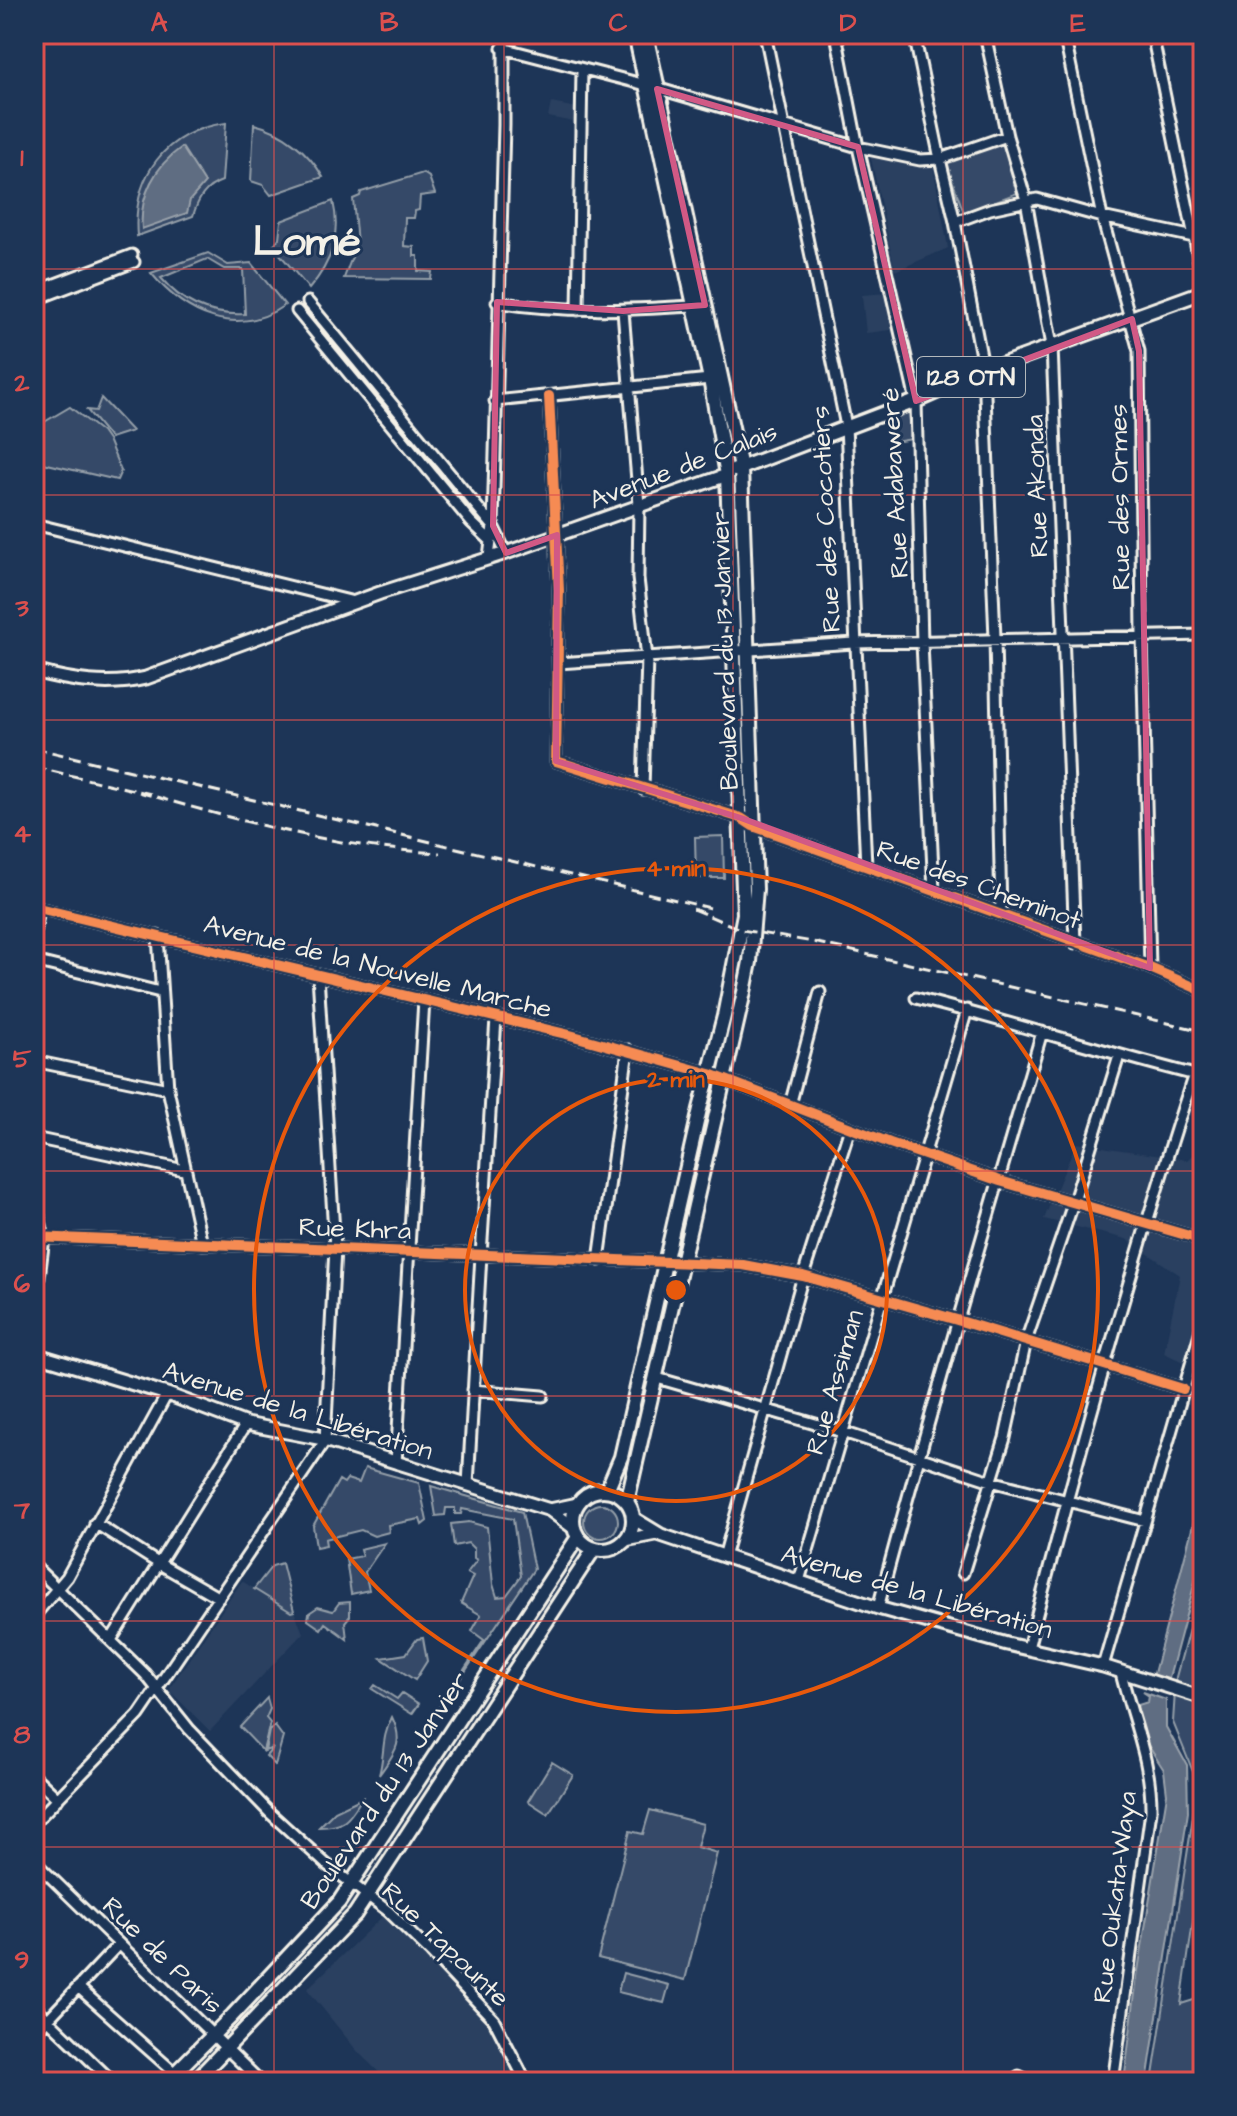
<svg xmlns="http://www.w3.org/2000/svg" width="1237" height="2116" font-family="'Architects Daughter',sans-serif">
  <rect width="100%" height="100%" fill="#1d3557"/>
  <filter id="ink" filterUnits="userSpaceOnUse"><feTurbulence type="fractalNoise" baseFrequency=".0125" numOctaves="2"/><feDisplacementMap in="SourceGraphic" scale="16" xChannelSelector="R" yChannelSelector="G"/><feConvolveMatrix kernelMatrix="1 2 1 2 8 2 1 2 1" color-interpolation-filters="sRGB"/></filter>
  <g filter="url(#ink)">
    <path fill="#2a4060" d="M 551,103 L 577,108 L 574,122 L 548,117 Z
      M 882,154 L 933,166 L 948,248 L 895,271 L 871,158 Z
      M 887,293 L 891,330 L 866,333 L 862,295 Z
      M 1076,1143 L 1187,1160 L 1203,1145 L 1203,1371 L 1164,1353 L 1180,1275 L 1126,1239 L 1044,1219 Z
      M 242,1581 L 291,1612 L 294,1611 L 303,1633 L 210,1731 L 170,1691 L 171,1686 Z
      M 384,1915 L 491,2023 L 521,2082 L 389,2082 L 358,2052 L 307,1989 Z"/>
    <path fill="#354a67" stroke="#949ea8" stroke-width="2" fill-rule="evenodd" d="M 226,123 L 222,181 C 205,187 198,199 193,216 L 137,236 C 132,176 165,131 226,123 Z
      M 254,124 C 283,131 308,151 323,177 L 271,195 L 263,185 L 251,181 Z
      M 1001,139 L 1020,192 L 964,213 L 945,160 Z
      M 423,173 L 429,177 L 435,194 L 420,196 L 419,210 L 415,211 L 414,218 L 405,218 L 404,246 L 414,247 L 414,256 L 418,256 L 418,271 L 432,272 L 431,279 L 344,278 L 357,244 L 353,199 L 360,196 L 361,192 Z
      M 333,201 C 341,235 332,262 309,289 L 273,246 L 279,238 L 281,221 Z
      M 208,253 L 228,265 L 251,263 L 285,305 C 236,339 185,314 151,273 ZM 207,259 L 224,269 L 243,269 L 245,314 C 211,316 183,304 161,278 Z
      M 101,398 L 132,431 L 110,438 L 87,410 L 96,411 Z
      M 70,407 L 102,432 L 109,442 L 121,471 L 117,480 L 43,463 L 34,455 L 34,431 L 41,424 Z
      M 909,413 L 912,439 L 889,443 L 885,416 Z
      M 723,836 L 724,878 L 696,878 L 695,837 Z
      M 365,1468 L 419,1483 L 427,1521 L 422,1525 L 420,1519 L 388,1525 L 389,1532 L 374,1536 L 361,1530 L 325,1539 L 326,1545 L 316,1547 L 313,1526 L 339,1480 L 344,1483 L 347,1479 L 359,1483 Z
      M 431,1486 L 522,1512 L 534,1569 L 440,1709 L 439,1707 L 484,1640 L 472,1631 L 481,1615 L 461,1603 L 473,1576 L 467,1573 L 477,1560 L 474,1558 L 474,1549 L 468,1543 L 454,1546 L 451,1524 L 469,1522 L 487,1527 L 493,1584 L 497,1597 L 506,1596 L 521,1576 L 513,1519 L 462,1509 L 461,1514 L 455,1514 L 455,1508 L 446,1508 L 445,1515 L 436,1516 Z
      M584 1521a17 17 0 1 1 34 0a17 17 0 1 1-34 0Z
      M 385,1543 L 365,1572 L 369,1590 L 351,1594 L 346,1559 L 362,1556 L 360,1549 Z
      M 282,1563 L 294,1611 L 291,1612 L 254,1589 L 272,1566 Z
      M 1203,1578 L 1203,1854 L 1181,2004 L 1203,1997 L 1203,2082 L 1152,2082 L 1198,1784 L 1173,1722 L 1176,1677 Z
      M 350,1602 L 350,1616 L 345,1622 L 347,1639 L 325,1623 L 321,1629 L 308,1620 L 309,1613 L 318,1607 L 333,1611 L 339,1603 Z
      M 423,1638 L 427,1661 L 415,1680 L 381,1658 L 406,1654 L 417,1639 Z
      M 375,1685 L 397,1699 L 402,1693 L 419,1704 L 412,1714 L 372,1689 Z
      M 267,1698 L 270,1709 L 266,1718 L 270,1723 L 263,1751 L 240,1727 Z
      M 392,1717 C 405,1744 394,1753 379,1775 C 385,1753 381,1738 392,1717 Z
      M 275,1726 L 283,1737 L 275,1765 L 266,1756 L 273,1748 L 265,1751 L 269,1731 Z
      M 552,1762 L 573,1775 L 548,1814 L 528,1801 Z
      M 362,1798 C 349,1819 346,1827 319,1827 L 335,1811 Z
      M 650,1810 L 703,1824 L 697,1847 L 717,1853 L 685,1980 L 598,1958 L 630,1831 L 643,1834 Z
      M 623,1973 L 669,1985 L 664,2003 L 618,1992 Z"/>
    <path fill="#5e6d82" stroke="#9aa2ab" stroke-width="2" d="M 182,147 L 205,183 L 190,200 L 187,213 L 142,229 C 139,196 155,166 182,147 Z
      M 1203,1487 L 1203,1552 L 1168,1682 L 1153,1677 Z
      M 1143,1692 L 1166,1700 L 1166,1727 L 1187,1765 L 1188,1812 L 1147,2082 L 1124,2082 L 1137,1977 L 1167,1794 L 1164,1770 L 1144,1739 L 1136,1710 L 1138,1705 L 1148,1702 L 1149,1696 Z"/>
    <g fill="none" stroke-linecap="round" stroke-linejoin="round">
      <defs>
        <path id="minor" d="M 765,34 L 846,426 L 866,866
          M 836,34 L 858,147 L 916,401 L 922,643 L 934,891
          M 985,34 L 1007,136 L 1026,200 L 1052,346 L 1075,943
          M 1064,34 L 1102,217 L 1139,351 L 1142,636 L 1150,968
          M 1152,34 L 1203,280
          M 502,48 L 646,85 L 858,147 L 920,160 L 940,159 L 914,34
          M 1007,136 L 940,159 L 955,222 L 990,209 L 1037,199 L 1102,217 L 1203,239
          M 955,222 L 984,371 L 995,638 L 1001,914
          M 34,292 L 132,255
          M 34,300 L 134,262
          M 308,302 L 493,526 L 506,553
          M 497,302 C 563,313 627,310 694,306
          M 578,310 L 582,70
          M 297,311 L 471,522 L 490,540
          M 623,311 L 639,505 L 638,578 L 647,658 L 643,789
          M 549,396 L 559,590 L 556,761 L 741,818 L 753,826 L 1150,968 L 1203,991
          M 495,401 L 710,379
          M 34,524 L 354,602
          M 489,557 L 493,526 L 504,125 L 504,34
          M 558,663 L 854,643 L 1203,635
          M 34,907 L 570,1035 L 710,1074 L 890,1143 L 1000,1181 L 1203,1240
          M 34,933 L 40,908
          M 158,936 L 168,1089 L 202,1244
          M 34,961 L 160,992
          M 916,998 C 1012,1022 1107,1053 1203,1077
          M 34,1061 L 168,1089
          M 790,1105 L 820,992
          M 34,1138 L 184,1170
          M 34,1195 L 44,1238 L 34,1317
          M 34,1237 L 743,1265 L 803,1276 L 957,1320 L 1183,1389
          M 599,1260 L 628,1050
          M 657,1378 L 843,1432 L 991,1481 L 1145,1521
          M 473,1390 L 543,1396
          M 396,1463 L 424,1000
          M 468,1485 C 476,1329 486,1174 496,1018
          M 95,1523 L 158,1563 L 219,1598
          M 724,1557 L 803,1276 L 850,1128
          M 34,1566 L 145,1674 L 189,1729 L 270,1813 L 326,1864 L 388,1911 L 431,1953 L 494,2020 L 526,2082
          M 963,1573 L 1005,1438 L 1026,1341 L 1074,1201 L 1119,1056
          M 799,1581 C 855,1391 912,1201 967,1010
          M 878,1608 C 929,1415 986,1224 1042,1032
          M 34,1616 L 67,1577 L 167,1394
          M 111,1640 L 246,1424
          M 1028,1648 C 1079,1454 1131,1264 1194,1074
          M 1103,1666 L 1203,1323
          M 34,1776 L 58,1799
          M 34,1823 L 139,1715 L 325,1441 L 335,1248 L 318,975
          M 34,1861 L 261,2082
          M 78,1987 L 175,2073
          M 34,2006 L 113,2082
          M 34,2034 L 119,1944
          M 34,2078 L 38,2082
          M 1012,2082 L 1019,2076 L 1032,2082
          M 1113,2082 L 1151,1811 C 1152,1763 1132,1719 1121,1673"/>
        <path id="major" d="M 34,671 C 71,681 108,687 146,678 L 380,593 L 506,553 L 727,475
          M 34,1354 L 167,1394 L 246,1424 L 318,1438 L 550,1510 L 574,1528
          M 550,1510 L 578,1504
          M 633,1518 L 661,1535 L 878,1608 L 1007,1644 L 1103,1666 L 1203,1698
          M 625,1540 L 656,1534"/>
        <path id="highway" d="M 1184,34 L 1203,41
          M 735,470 L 916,401 L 984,371 L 1203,292
          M 607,1490 L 621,1457 L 700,1109 L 724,1016 L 744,914 L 727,475 L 710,379 L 635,34
          M573 1520a30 30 0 1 1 60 0a30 30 0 1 1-60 0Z
          M 627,1502 L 744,992 L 750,962 L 756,889 L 741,468 L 646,34
          M 166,2082 L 233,2015 L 339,1902 L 578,1537
          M 194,2082 L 355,1914 L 594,1549"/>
      </defs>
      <use href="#minor" stroke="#f4f1e8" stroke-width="15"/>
      <use href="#major" stroke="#f4f1e8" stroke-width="17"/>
      <use href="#highway" stroke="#f4f1e8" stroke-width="18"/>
      <use href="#minor" stroke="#1d3557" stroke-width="9"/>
      <use href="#major" stroke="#1d3557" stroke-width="11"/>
      <use href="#highway" stroke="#1d3557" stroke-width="12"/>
      <path stroke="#f4f1e8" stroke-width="3" stroke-dasharray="12 6" stroke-linecap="butt" d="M 34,748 L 710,908
        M 34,767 L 151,794
        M 139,792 C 239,821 337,848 440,853
        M 693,909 L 742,930 L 813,942 L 1203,1031"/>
      <defs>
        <path id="cycleway" d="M 549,396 L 559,590 L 556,761 L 741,818 L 753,826 L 1150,968 L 1203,991
          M 34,907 L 570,1035 L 710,1074 L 890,1143 L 1000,1181 L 1203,1240
          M 34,1237 L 743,1265 L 803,1276 L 957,1320 L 1183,1389"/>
      </defs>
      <use href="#cycleway" stroke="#1d3557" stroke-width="15"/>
      <use href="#cycleway" stroke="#f68b52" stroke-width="10"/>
    </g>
  </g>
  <path fill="none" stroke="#d15985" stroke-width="6" stroke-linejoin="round" d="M 657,89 L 858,147 L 916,401 L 1132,319 L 1139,351 L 1150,968 L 741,818 L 556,761 L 557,535 L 506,553 L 493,526 L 497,302 L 623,311 L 705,305 Z"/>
  <path fill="none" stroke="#dc504e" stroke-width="2" stroke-opacity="0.55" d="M 274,34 L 274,2082M 504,34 L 504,2082M 733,34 L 733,2082M 963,34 L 963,2082M 34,269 L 1203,269M 34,495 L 1203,495M 34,720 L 1203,720M 34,945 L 1203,945M 34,1171 L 1203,1171M 34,1396 L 1203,1396M 34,1621 L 1203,1621M 34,1847 L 1203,1847"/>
  <g fill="none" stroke="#e8590c" stroke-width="4">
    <circle cx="676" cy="1290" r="211"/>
    <circle cx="676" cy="1290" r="422"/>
  </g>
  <g text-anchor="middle" stroke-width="6" stroke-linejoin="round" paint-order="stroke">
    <rect fill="#1d3557" stroke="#b4b9bc" stroke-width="2" x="917" y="357" width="108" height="40" rx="6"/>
    <g font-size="24" font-weight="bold" fill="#f4f1e8">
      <text x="971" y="385">128 OTN</text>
    </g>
    <g font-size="26" fill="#f4f1e8" stroke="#1d3557">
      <text transform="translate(683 465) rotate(-21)" y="9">Avenue de Calais</text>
      <text transform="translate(894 483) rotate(-93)" y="9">Rue Adabaweré</text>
      <text transform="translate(1036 486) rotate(-92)" y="9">Rue Akonda</text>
      <text transform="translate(1119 497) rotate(-91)" y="9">Rue des Ormes</text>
      <text transform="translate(825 519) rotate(-93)" y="9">Rue des Cocotiers</text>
      <text transform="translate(724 651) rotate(-92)" y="9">Boulevard du 13 Janvier</text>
      <text transform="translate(979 884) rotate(20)" y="9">Rue des Cheminot</text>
      <text transform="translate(378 966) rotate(14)" y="9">Avenue de la Nouvelle Marche</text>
      <text transform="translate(355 1228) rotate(2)" y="9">Rue Khra</text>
      <text transform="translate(834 1382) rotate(-74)" y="9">Rue Assiman</text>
      <text transform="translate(298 1410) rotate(17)" y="9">Avenue de la Libération</text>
      <text transform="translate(917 1591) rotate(16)" y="9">Avenue de la Libération</text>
      <text transform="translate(384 1790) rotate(-56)" y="9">Boulevard du 13 Janvier</text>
      <text transform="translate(1114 1897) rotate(-83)" y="9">Rue Oukata-Waya</text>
      <text transform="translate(446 1944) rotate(44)" y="9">Rue Tapounte</text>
      <text transform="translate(163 1955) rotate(44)" y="9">Rue de Paris</text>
    </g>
    <g font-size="42" font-weight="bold" fill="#f4f1e8" stroke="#1d3557">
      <text x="307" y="255">Lomé</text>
    </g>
  </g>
  <circle cx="676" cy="1290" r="12" fill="#e8590c" stroke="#1d3557" stroke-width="4"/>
  <g font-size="24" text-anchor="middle" font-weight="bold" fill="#e8590c" stroke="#1d3557" stroke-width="6" stroke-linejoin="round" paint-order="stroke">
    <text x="676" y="876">4 min</text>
    <text x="676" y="1087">2 min</text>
  </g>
  <rect width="1237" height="2116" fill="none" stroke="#1d3557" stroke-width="88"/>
  <rect x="44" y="44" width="1149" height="2028" fill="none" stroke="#dc504e" stroke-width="3"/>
  <g font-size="26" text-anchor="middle" font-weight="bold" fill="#dc504e">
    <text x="159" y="31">A</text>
    <text x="389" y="31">B</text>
    <text x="618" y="31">C</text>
    <text x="848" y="31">D</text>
    <text x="1078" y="31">E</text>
    <text x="22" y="166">1</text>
    <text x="22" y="391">2</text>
    <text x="22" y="616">3</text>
    <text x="22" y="842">4</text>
    <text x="22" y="1067">5</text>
    <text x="22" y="1292">6</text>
    <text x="22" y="1518">7</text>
    <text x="22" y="1743">8</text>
    <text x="22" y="1968">9</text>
  </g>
</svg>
